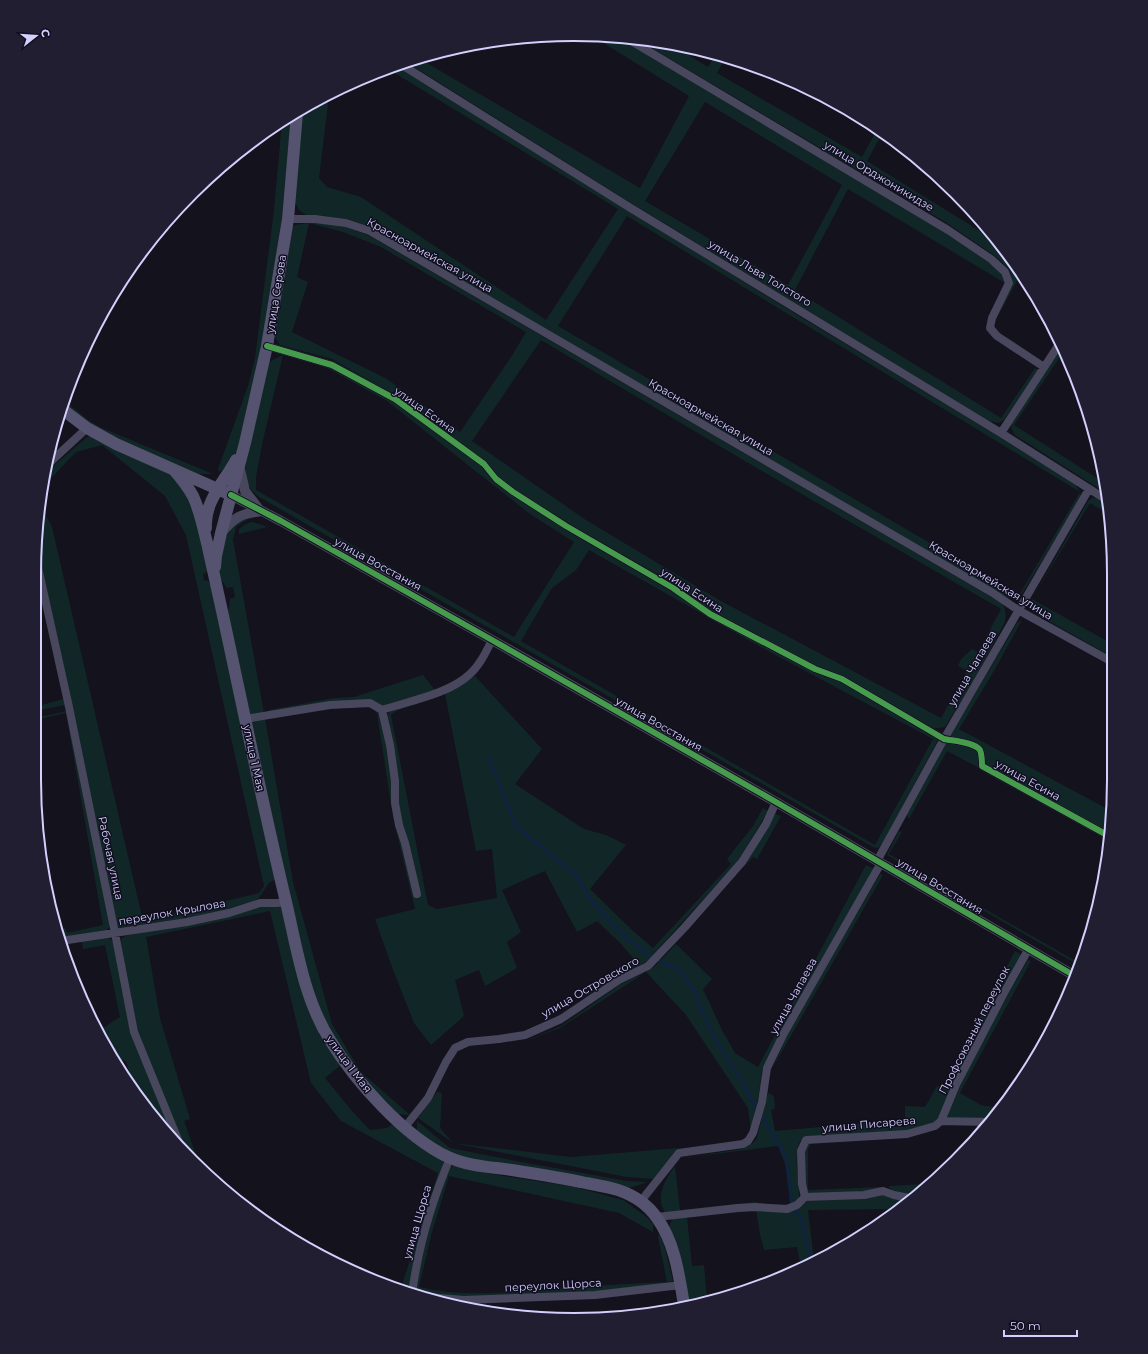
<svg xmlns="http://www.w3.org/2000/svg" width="1148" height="1354" font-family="Montserrat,sans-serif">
  <rect width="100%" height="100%" fill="#14121c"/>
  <path fill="#112727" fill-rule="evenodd" d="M 592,36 L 620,38 L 863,182 L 943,231 L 987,261 L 1001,272 L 1005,283 L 848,189 L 795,290 L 1001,418 L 1035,368 L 1038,370 L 1004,420 L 999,423 L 989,421 L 623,198 L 408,63 L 420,59 L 640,188 L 689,96 ZM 705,102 L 842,185 L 788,285 L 645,201 Z
    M 638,40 L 669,43 L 708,67 L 715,55 L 726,58 L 717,73 L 862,157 L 878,128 L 883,132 L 867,161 L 996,241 L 1022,272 L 994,323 L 1012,284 L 1010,270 L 995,256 L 947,223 Z
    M 396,66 L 781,305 L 998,436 L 1075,484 L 1080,492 L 1081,497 L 1020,597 L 1012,599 L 1003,595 L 373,228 L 348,219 L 317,215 L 308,216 L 299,210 L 295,202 L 302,110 L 329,96 L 319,178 L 327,187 L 361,197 L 546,320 L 618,209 L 388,69 ZM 627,216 L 1080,492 L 1019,595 L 558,326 Z
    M 291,116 L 282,218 L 263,344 L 240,445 C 235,456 230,466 219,472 L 218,469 L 248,386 L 255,358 L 274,210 L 282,121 Z
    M 314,222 L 346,227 L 370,236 L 1002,603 C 1006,610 1007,616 1004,624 L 976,676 L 945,727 L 938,728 L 932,728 L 712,611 L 677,585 L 587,534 L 516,490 L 397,396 L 332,359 L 280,345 L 275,337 L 292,227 L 295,225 ZM 309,223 L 343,232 L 381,247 L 526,332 L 513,354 L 460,432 L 387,379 L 292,332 L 308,282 L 297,277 ZM 541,340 L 755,467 L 1001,609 L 978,652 L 972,649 L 961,659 L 958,666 L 967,671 L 941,718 L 719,600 L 586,520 L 472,441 Z
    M 1062,347 L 1064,351 L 1014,425 L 1100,480 L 1104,473 L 1106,493 L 1015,435 L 1011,428 L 1012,423 Z
    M 283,355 L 263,440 L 256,477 L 256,490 L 514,637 L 527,616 L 574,542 L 530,514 L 387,401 L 324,366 L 331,368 L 393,401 L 586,542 L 841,682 L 937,739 L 937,742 L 882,844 L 878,848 L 873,847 L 259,497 C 246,487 246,480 245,465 L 269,362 ZM 589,550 L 768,651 L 933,739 L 875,845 L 521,641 L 552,588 L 576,570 Z
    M 65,401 L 88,420 L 102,428 L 213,474 L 198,474 L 116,438 L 86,421 L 64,403 Z
    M 92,436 L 171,474 C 197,499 200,535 208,568 L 206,573 L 203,574 L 204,581 L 207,580 L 212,586 L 276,879 L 269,883 L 258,899 L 228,909 L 187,918 L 117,928 L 72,708 L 38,548 L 39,502 L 52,527 L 143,921 L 259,893 L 264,886 L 186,535 L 165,496 L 102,445 L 76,452 L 41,489 L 44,474 L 87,437 Z
    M 1092,498 L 1096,498 L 1107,505 L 1108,514 L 1090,503 L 1032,599 L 1114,645 L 1114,658 L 1033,612 L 1031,605 L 1032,599 L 1088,501 Z
    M 253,515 L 258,517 L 248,519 L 236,527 L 233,540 L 264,713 L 249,715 L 228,614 L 230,599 L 235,597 L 233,587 L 227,588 L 219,577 L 219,571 L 224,538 L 233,524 Z
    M 251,522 L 260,524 L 267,527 L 239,534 L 239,529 L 244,525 Z
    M 1022,620 L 994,671 L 959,729 L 1113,812 L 1109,833 L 985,764 C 986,739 971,740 950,736 L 1017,623 Z
    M 423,675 L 435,690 L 383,706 L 371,700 L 269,713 L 269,710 L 334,698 L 354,697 Z
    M 475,676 L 542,749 L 515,784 L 584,829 L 606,835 L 626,845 L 590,889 L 632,930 L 653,948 L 731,864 L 727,859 L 753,826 L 763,808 L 768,811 L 738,861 L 646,962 L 617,977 L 580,1000 L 634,959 L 620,943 L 597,921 L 577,932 L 545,871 L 502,890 L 521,932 L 507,942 L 517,968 L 485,986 L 479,970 L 455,980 L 464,1016 L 431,1045 L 414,1023 L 392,967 L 375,919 L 415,909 L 393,817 L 377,713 L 370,705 L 380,712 L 388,744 L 401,825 L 386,719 L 389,712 L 394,709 L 457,688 ZM 445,694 L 476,851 L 492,849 L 497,898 L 437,909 L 428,905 L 391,715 L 396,711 Z
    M 63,699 L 65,705 L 35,711 L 35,707 Z
    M 67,711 L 111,926 L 106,930 L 59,938 L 56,930 L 65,928 L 67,933 L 103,925 L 66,713 L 35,720 L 35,718 Z
    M 265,718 L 293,882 L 332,1024 L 361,1072 L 410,1115 L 398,1114 L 368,1083 L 345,1054 L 322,1014 L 308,978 L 251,721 Z
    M 946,744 C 957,745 968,744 977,752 L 979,768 L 947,751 L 909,819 L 907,815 Z
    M 775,814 L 781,816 L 757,859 L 753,857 L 744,867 Z
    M 899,831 L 902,832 L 889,854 L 1081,964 L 1080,966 L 887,855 Z
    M 866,865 L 874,869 L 783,1028 L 762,1070 L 758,1099 L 751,1132 L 748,1108 L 686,1015 L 646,972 L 560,1028 L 523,1042 L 561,1026 L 621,984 L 646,972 L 656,965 L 676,944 L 712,979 L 703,989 L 722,1030 L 735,1053 L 758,1067 Z
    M 880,874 L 883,875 L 773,1067 L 789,1031 Z
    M 271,906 L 282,907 L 288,932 L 342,1064 L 325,1078 L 352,1111 L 370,1130 L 387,1128 L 393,1123 L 444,1159 L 443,1166 L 410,1293 L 400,1291 L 438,1173 L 341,1121 L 311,1083 L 270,911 L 146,937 L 160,1018 L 190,1119 L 184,1121 L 199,1164 L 186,1152 L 137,1031 L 121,942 L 122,938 L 128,935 L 261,907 Z
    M 107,938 L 111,939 L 114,943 L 131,1033 L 176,1143 L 168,1136 L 132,1083 L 126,1061 L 116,1058 C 110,1049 106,1038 98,1031 L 120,1017 L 105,945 L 83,949 L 82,942 Z
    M 1015,951 L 1022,955 L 939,1118 L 931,1124 L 907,1131 L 805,1136 C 790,1146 800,1180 799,1197 L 796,1203 L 786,1207 L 665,1213 C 655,1197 665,1179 675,1166 L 680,1210 L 755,1202 L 769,1206 L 790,1204 L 786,1166 L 778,1146 L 683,1158 L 742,1149 L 753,1143 L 757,1138 L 768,1093 L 774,1096 L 775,1108 L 771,1110 L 775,1131 L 878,1122 L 891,1122 L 895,1127 L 905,1127 L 905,1106 L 925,1107 L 937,1086 L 943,1087 Z
    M 1028,960 L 1031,961 L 960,1093 L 981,1105 L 1000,1108 L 992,1119 L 946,1117 C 970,1063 998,1011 1028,960 Z
    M 437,1092 L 442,1093 L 440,1128 L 453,1143 L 571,1157 L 679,1148 L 653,1179 L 627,1177 L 453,1143 L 418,1118 Z
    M 417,1121 L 450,1148 L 516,1161 L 627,1181 L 648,1182 L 623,1190 L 474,1159 C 449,1153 438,1146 417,1132 Z
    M 811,1143 L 808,1149 L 808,1190 L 880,1187 L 880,1188 L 866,1191 L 809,1194 C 803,1188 803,1161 804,1153 C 805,1150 807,1147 808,1144 Z
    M 456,1165 L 491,1174 L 575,1187 L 623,1200 L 647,1217 L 653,1224 L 653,1232 L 619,1213 L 449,1176 L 432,1232 L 419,1287 C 472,1299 519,1291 571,1287 C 602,1285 633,1284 663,1282 L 663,1285 L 590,1292 L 464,1297 L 426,1295 L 416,1288 L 416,1283 L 431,1222 L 447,1174 L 450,1168 Z
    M 925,1184 L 914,1194 C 905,1194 897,1193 889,1188 L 889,1186 Z
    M 882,1194 L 907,1200 L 897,1209 L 808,1210 L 814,1261 L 801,1268 L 797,1247 L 764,1250 L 760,1234 L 756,1210 L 801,1206 L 807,1201 L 864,1198 Z
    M 687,1217 L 692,1266 L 704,1265 L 707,1299 L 686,1304 L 668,1230 L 672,1219 Z
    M 660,1234 L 666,1252 L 673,1281 L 667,1282 L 658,1237 Z"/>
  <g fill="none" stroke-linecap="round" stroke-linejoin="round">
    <path stroke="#0f2240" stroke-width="3" d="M 488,756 L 516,826 L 577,876 L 588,897 L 622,934 L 645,952 L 663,963 L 680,970 L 693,989 L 706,1020 L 714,1037 L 744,1085 L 755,1106 L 776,1139 L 786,1158 L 791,1196 L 795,1209 L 801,1219 L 806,1238 L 811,1263"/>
    <path stroke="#48475d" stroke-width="8" d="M 628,39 L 948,230 L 991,259 L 1005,272 L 1009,283 L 992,318 L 990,328 L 997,336 L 1044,367
      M 402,65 L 629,207 L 1001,433 L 1107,500
      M 288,219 L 315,219 L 346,223 L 370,231 L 993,593 L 1018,610 L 1114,663
      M 267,346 L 332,365 L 395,399 L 484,464 L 496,479 L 513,492 L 566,526 L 673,588 L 710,614 L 815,669 L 842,679 L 944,739 C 953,741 974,742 980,750 C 982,755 982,761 982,766 L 1109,836
      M 1001,433 L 1060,343
      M 46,466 L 87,428
      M 38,567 L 69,707 L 115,933 L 134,1032 L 181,1147
      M 382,710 C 409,701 449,694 470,674 C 480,665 486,652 492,640
      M 245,719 L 330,705 L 370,703 L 382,710 L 390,745 L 395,781 L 395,803 L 399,825 L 405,843 L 417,894
      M 877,861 L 944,739 L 1089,489
      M 61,941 L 187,922 L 229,913 L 260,903 L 277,903 L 286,902
      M 941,1121 L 956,1085 L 1004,993 L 1028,950
      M 405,1127 L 428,1098 L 446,1062 L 455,1048 L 468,1042 L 499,1039 L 525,1035 L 561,1019 L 619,980 L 648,966 L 685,927 L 742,862 L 766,824 L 776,802
      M 805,1197 L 802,1184 L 801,1151 L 806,1140 L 907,1134 L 935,1126 L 941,1121 L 990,1122
      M 641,1201 L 679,1153 L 743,1144 L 748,1141 L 753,1133 L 762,1102 L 767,1068 L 784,1033 L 881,863
      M 657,1217 L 738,1208 L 755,1207 L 787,1209 L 797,1205 L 805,1197 L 864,1195 L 883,1191 L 894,1195 L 909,1198
      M 412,1294 C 418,1248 432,1201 450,1158
      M 427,1297 L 464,1300 L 595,1295 L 681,1285"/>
    <path stroke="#48475d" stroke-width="10" d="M 239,465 L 245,491 L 258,508
      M 231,495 L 281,521 L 492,640 L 776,802 L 1075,976
      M 221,533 C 235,517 240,514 261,511"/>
    <path stroke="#55536f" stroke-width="12" d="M 62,409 L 87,428 L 116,444 L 231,495
      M 174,470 C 181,478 188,487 193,496 C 200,511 203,527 207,543 C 212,566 217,589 222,611 C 243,708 263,806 286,902 C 297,949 304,999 330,1040 C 355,1081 405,1137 448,1157 C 468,1166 491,1167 512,1170 C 537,1174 562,1178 586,1183 C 597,1185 608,1187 618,1190 C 633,1195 648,1205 657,1218 C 675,1243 679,1275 684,1305
      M 206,528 C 204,502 224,482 236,460
      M 215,567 L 216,556 L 221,533 L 245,443 L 267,346 L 288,219 L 297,113"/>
    <defs>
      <path id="cycleway" d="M 267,346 L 332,365 L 395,399 L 484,464 L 496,479 L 513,492 L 566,526 L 673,588 L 710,614 L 815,669 L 842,679 L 944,739 C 953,741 974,742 980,750 C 982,755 982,761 982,766 L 1109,836
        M 231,495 L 281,521 L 492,640 L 776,802 L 1075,976"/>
    </defs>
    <use href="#cycleway" stroke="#110e20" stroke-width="8"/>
    <use href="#cycleway" stroke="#469c4c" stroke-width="6"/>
  </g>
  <g text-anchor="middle" stroke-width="3" stroke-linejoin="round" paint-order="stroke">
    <g font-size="11" fill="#d4d0fd" stroke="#110e20">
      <text transform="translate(879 176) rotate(31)" y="4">улица Орджоникидзе</text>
      <text transform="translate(430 255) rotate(29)" y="4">Красноармейская улица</text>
      <text transform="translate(760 273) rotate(31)" y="4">улица Льва Толстого</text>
      <text transform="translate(276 294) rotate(-81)" y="4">улица Серова</text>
      <text transform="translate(425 410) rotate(35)" y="4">улица Есина</text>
      <text transform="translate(711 417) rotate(30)" y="4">Красноармейская улица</text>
      <text transform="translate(378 564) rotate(29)" y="4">улица Восстания</text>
      <text transform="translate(991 580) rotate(31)" y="4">Красноармейская улица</text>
      <text transform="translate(692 590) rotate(33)" y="4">улица Есина</text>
      <text transform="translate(972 668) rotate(-60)" y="4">улица Чапаева</text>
      <text transform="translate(659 724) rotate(30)" y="4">улица Восстания</text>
      <text transform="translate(254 758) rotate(78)" y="4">улица 1 Мая</text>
      <text transform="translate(1028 780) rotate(29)" y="4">улица Есина</text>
      <text transform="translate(111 858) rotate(78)" y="4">Рабочая улица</text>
      <text transform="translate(940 886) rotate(31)" y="4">улица Восстания</text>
      <text transform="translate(172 912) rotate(-10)" y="4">переулок Крылова</text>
      <text transform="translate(590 987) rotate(-30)" y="4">улица Островского</text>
      <text transform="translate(793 996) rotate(-61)" y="4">улица Чапаева</text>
      <text transform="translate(974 1030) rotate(-63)" y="4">Профсоюзный переулок</text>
      <text transform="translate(349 1064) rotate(53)" y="4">улица 1 Мая</text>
      <text transform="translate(869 1124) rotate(-5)" y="4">улица Писарева</text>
      <text transform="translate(417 1222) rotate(-74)" y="4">улица Щорса</text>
      <text transform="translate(553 1285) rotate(-3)" y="4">переулок Щорса</text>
    </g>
  </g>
  <path d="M0 0H1148V1354H0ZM574 41H574A533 533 0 0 1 1107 574V780A533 533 0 0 1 574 1313H574A533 533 0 0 1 41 780V574A533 533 0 0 1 574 41Z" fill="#211e32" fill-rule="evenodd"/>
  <path fill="none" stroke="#d4d0fd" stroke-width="2" d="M574 41H574A533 533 0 0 1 1107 574V780A533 533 0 0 1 574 1313H574A533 533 0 0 1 41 780V574A533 533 0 0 1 574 41Z"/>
  <g transform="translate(36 36) rotate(73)" stroke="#110e20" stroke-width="3" paint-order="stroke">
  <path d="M0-3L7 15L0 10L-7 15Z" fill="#d4d0fd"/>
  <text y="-6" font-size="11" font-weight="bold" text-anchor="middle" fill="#d4d0fd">С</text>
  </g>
  <path d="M1004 1330v6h73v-6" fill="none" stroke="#d4d0fd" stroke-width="2"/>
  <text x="1010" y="1330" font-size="12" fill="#d4d0fd" stroke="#110e20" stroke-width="3" paint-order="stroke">50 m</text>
</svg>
